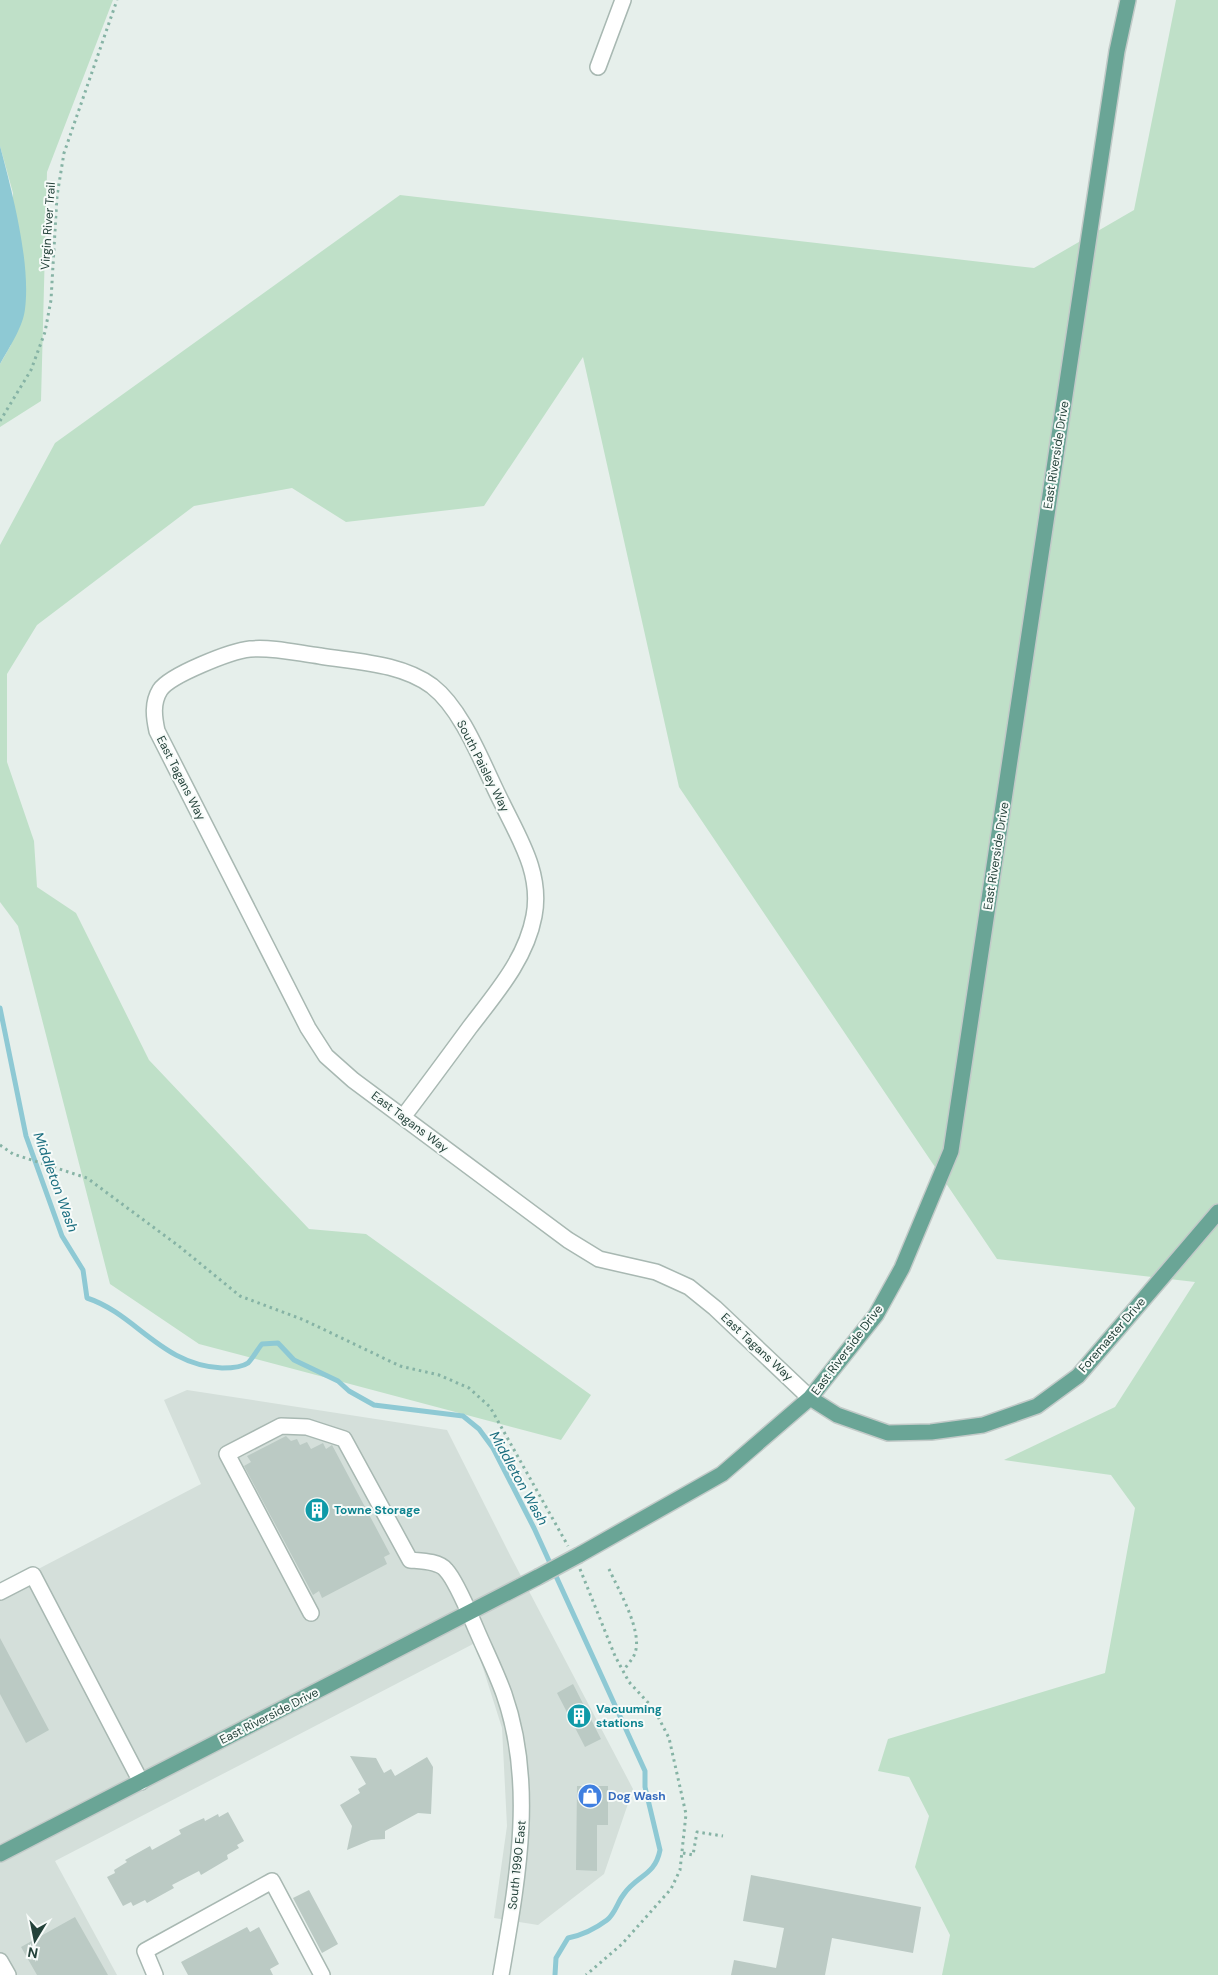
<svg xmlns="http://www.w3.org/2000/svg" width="1218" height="1975" font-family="'DM Sans',sans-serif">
  <rect width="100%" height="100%" fill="#e6efeb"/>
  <path fill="#d4dfda" d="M 187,1390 L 447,1430 L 511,1557 L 633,1789 L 604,1874 L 538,1925 L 494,1918 L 507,1826 L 502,1728 L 475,1643 L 55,1861 L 117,1975 L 0,1975 L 0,1589 L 201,1484 L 164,1400 Z"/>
  <path fill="#bfe0c8" d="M 0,0 L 113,0 L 47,172 L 41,401 L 0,427 L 0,364 L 11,345 L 13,193 L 0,146 Z
    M 1176,0 L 1218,0 L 1218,1975 L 942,1975 L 950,1935 L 915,1867 L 929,1816 L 909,1777 L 878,1771 L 888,1739 L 1105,1673 L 1135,1508 L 1111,1475 L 1004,1460 L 1115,1407 L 1195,1282 L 997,1259 L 679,787 L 583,357 L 484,506 L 346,522 L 292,488 L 194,506 L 37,625 L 7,674 L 7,762 L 34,841 L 37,887 L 76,913 L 149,1060 L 309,1229 L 366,1234 L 591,1395 L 561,1440 L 199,1344 L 110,1284 L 18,926 L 0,902 L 0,545 L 55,443 L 400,195 L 1034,268 L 1134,210 Z"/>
  <path fill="#8ec9d4" d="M 0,146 C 12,191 31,263 25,309 C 23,327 9,348 0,364 Z"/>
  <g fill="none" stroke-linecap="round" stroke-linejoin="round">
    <path stroke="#8ec9d4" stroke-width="5" d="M 0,1008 L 26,1136 L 62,1236 L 83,1270 L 87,1298 C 136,1314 161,1365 222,1368 C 229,1368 241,1368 248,1363 C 253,1358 257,1350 262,1344 L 278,1343 L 294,1360 L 338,1381 L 349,1391 L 374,1405 L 463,1416 L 479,1429 L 493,1448 L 534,1528 L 645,1771 L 645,1787 L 660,1850 C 655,1876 637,1875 624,1894 C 618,1901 615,1914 607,1920 C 595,1929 583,1935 568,1938 L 556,1958 L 555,1975"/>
  </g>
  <path fill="#bbcac4" d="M 286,1436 L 291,1441 L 297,1439 L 300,1445 L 307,1442 L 311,1449 L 323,1443 L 326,1449 L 332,1445 L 390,1554 L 384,1557 L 387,1564 L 322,1598 L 319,1591 L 313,1595 L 244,1466 L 251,1462 L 247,1456 Z
    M 0,1638 L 49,1730 L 26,1743 L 0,1694 Z
    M 573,1684 L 601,1739 L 585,1747 L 557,1693 Z
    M 350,1756 L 376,1758 L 384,1773 L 391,1769 L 395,1776 L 427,1757 L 433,1767 L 431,1814 L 418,1813 L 385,1831 L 385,1839 L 371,1840 L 347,1850 L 352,1826 L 340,1805 L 360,1793 L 358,1789 L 366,1784 Z
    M 577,1786 L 608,1786 L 608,1825 L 597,1825 L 597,1871 L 576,1870 Z
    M 228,1812 L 244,1841 L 237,1845 L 239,1848 L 227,1855 L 228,1859 L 201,1875 L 199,1871 L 172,1885 L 174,1888 L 147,1903 L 145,1900 L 133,1906 L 131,1902 L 123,1906 L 107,1877 L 115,1873 L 114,1870 L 127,1862 L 125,1860 L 150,1846 L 152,1850 L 181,1834 L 179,1830 L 195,1822 L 204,1818 L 205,1821 L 218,1814 L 219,1817 Z
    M 751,1875 L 921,1907 L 913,1953 L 832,1938 L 825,1975 L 731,1975 L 734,1960 L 776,1968 L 784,1928 L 743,1921 Z
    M 309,1890 L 338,1944 L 322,1953 L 293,1898 Z
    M 75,1917 L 108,1975 L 37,1975 L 21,1947 Z
    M 247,1927 L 250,1932 L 259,1927 L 279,1964 L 270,1969 L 273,1975 L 188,1975 L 181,1962 Z"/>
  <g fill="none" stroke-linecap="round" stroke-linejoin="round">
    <defs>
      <path id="minor" d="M 598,67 L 623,0
        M 403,1117 C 426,1087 448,1057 470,1027 C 496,993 526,959 534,916 C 542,874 520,840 502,803 C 483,766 464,711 432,686 C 401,663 357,662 320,656 C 297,653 273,647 250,649 C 231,651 170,675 160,690 C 152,703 154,717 157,731 L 308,1028 L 326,1056 L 353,1080 L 568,1240 L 599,1259 L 656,1272 L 689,1287 L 715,1308 L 810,1398
        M 0,1592 L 33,1575 L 141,1782
        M 311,1613 L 227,1454 L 281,1426 L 307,1427 L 344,1439 L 410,1560 C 421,1561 439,1561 446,1570 C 457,1582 470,1615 477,1631 C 486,1652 496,1672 504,1694 C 536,1785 517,1882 501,1975
        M 0,1961 L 8,1975
        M 155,1975 L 145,1951 L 272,1881 L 322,1975"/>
      <path id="major" d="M 810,1398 L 837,1415 L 888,1433 L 931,1432 L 983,1425 L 1037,1406 L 1078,1376 L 1218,1212
        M 579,1555 L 722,1474 L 810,1398 L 876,1315 L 902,1268 L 951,1151 L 1117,51 L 1128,0
        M 0,1854 L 538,1577"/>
    </defs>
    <use href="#minor" stroke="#a8b8b2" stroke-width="18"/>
    <use href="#major" stroke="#c2cac8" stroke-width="18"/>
    <path stroke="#86b3a5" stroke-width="3" stroke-dasharray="2.5 4" stroke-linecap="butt" d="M 0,421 L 31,370 L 45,332 L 51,300 L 57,196 L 64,153 L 117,0
      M 0,1145 L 13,1154 L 87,1178 L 180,1247 L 240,1296 L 304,1320 L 400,1366 L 439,1375 L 469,1388 L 490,1407 L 568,1546
      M 580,1569 L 615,1656 L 629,1682 L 654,1709 L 669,1738 L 686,1814 L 680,1870 L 671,1889 L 622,1944 L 586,1975
      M 609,1569 C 618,1589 643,1631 635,1653 C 633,1659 627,1665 624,1670
      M 683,1853 L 693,1855 L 697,1832 L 723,1836"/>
    <use href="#minor" stroke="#fff" stroke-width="15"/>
    <use href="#major" stroke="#6aa596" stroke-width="15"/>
    <defs>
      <path id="major-bridge" d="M 538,1577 L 579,1555"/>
    </defs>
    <use href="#major-bridge" stroke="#c2cac8" stroke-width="18" stroke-linecap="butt"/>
    <use href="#major-bridge" stroke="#6aa596" stroke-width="15"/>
  </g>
  <defs>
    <symbol id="building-disc" viewBox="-11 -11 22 22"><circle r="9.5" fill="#0f9aa8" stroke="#f7fbf9"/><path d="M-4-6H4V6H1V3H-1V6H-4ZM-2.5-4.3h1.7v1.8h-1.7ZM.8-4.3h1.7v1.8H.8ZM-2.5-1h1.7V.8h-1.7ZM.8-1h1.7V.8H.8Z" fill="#fff"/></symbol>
    <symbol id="shop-disc" viewBox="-11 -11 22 22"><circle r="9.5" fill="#3f7fe0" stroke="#f7fbf9"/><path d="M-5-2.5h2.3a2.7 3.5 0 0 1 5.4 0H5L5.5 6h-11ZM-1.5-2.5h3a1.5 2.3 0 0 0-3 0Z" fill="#fff"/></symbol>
  </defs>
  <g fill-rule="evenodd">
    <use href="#building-disc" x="303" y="1496" width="28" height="28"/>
    <use href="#building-disc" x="565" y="1702" width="28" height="28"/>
    <use href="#shop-disc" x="576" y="1782" width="28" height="28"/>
  </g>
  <g text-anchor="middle" stroke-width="4" stroke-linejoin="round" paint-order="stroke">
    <g font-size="12" fill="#24423a" stroke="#f7fbf9">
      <text transform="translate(48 226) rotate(-86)" y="4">Virgin River Trail</text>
      <text transform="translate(1056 455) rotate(-81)" y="4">East Riverside Drive</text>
      <text transform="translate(483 766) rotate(63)" y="4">South Paisley Way</text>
      <text transform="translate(181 778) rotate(63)" y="4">East Tagans Way</text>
      <text transform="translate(996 856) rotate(-81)" y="4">East Riverside Drive</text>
      <text transform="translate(410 1122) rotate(37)" y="4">East Tagans Way</text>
      <text transform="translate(1112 1335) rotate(-49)" y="4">Foremaster Drive</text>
      <text transform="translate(757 1347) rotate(43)" y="4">East Tagans Way</text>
      <text transform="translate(847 1350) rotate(-53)" y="4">East Riverside Drive</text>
      <text transform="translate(269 1716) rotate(-27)" y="4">East Riverside Drive</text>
      <text transform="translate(517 1865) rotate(-84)" y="4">South 1990 East</text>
    </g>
    <g font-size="12" font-weight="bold" fill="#0d838f" stroke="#f7fbf9" text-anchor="start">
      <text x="334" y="1514">Towne Storage</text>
      <text x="596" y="1713">Vacuuming<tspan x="596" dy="14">stations</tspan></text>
    </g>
    <g font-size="12" font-weight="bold" fill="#366cbe" stroke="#f7fbf9" text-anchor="start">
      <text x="608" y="1800">Dog Wash</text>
    </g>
    <g font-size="14" font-style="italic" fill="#1c6f80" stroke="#f7fbf9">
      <text transform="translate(56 1182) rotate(70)" y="5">Middleton Wash</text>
      <text transform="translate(519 1478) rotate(61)" y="5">Middleton Wash</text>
    </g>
  </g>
  <g transform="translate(35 1940) rotate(190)" stroke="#f7fbf9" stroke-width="4" paint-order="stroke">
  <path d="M0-4L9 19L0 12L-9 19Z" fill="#24423a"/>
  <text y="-8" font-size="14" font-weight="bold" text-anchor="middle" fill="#24423a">N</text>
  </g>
</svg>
